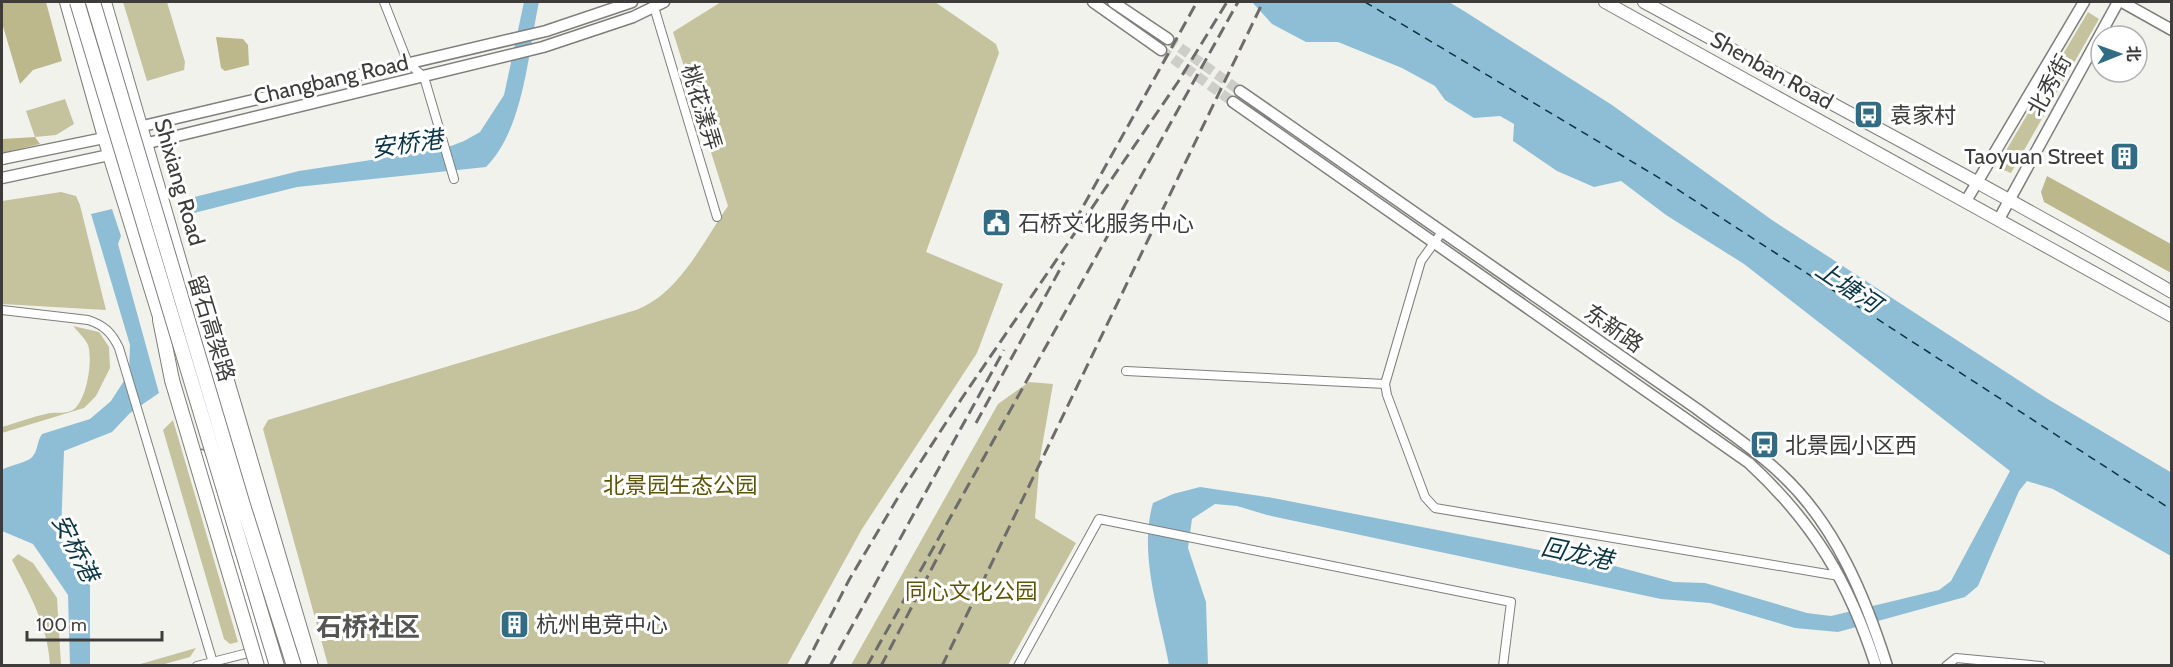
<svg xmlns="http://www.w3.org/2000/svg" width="2173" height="667" font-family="Cabin,'Noto Sans SC',sans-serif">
  <rect width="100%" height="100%" fill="#f2f2ed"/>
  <path fill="#c5c29e" d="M 123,2 L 167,2 L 185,62 L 184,70 L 147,81 Z
    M 721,2 L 935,2 L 996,44 L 999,53 L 926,252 L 1003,284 L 977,353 L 862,529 L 787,665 L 328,665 L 263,429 L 268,420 L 636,310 C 679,294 703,242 728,206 L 673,32 Z
    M 2088,12 L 2099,19 L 2011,173 L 1998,168 L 2001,159 Z
    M 65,99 L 74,124 L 56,135 L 35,137 L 26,111 Z
    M 61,192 L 76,196 L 80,205 L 106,310 L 2,304 L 2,201 Z
    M 73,326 L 99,332 L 109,347 L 110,368 L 96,396 L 84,408 L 2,433 L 2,427 C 16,423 31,417 46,414 C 56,411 63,415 73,410 C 87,401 93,360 88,345 C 85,338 78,332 73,326 Z
    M 1029,382 L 1053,384 L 1040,458 L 1035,518 L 1076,543 L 1008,665 L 851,665 L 998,404 Z
    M 173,420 L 238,642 L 230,644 L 224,639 L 163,430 Z
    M 18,554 L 33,563 L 57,598 L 61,665 L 50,665 C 48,626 30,595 12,560 Z
    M 196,648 L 190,657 L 161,665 L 137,665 Z"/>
  <path fill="#bcb88b" d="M 2,2 L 46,2 L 62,61 L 33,70 L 20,84 L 2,23 Z
    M 216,37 L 243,39 L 248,45 L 249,65 L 225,71 L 221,68 Z
    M 35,137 L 40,144 L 2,153 L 2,139 Z
    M 2047,176 L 2171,244 L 2171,273 L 2044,202 L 2041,192 Z"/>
  <path fill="#8ebed5" d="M 524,2 L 539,2 C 528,53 524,129 486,167 L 297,187 L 190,214 L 186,199 L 299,171 L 443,149 L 464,141 L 480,132 L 504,95 Z
    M 1252,2 L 1449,2 L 1464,11 L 1612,105 L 1772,220 L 2046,398 L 2172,473 L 2171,556 L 2053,489 L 2027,481 L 2019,491 L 1978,586 L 1965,597 L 1838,632 L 1795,628 L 1710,603 L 1661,599 L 1267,515 L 1237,506 L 1215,504 L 1192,519 L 1188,548 L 1206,602 L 1208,666 L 1169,665 C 1160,615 1138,554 1153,503 L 1173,494 L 1200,487 L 1273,498 L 1596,561 L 1674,582 L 1705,583 L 1807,613 L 1831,616 L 1939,590 L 1951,581 L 2010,471 L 1744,264 L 1666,215 L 1621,181 L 1594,187 L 1557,171 L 1513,141 L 1514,124 L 1500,116 L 1474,118 L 1445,100 L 1435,86 L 1402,68 L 1338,42 L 1306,42 L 1272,24 Z
    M 112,209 L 121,236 L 118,244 L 159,393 L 130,413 L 112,432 L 64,451 L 61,533 C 70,552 87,564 90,584 L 90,665 L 70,665 L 68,595 L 33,544 L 2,531 L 2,470 C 9,465 28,463 33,456 C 38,450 37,441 42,434 L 90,419 L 111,401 L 129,373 L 130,345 L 91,214 Z"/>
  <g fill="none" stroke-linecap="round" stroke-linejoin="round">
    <path stroke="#093545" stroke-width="1.5" stroke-dasharray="8 6" stroke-linecap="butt" d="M 1365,2 L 1666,182 L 2172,510"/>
    <path stroke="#cecec9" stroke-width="10" stroke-dasharray="10 5" stroke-linecap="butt" d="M 1168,39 L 1240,91
      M 1161,50 L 1233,102"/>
    <defs>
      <path id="street" d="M 384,2 L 408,63 L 424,77 L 454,179
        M 654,7 L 717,217
        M 1442,232 L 1421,261 L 1385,384 L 1387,395 L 1425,497 L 1435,508 L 1839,576
        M 2,310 L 88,320 C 104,325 112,333 119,348 L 214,666
        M 1126,371 L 1385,384
        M 197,666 L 256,651
        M 1018,666 L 1099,519 L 1511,602 L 1503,666
        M 1946,666 L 1956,658 L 2041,666"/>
      <path id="secondary" d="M 1093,2 L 1161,50
        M 1113,2 L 1168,39
        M 2122,2 L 2172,30
        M 1240,91 L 1697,409 C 1725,430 1755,449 1781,474 C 1835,524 1865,596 1887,666
        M 1233,102 L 1749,463 C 1814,523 1849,582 1876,666
        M 2,159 L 104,138 L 143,126 L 546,31 L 632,2
        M 2,178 L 109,155 L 148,143 L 543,47 L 633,17 L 664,2
        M 1966,201 L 2084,2
        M 1999,219 L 2118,2
        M 201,455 L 265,666
        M 256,513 L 301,666"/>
      <path id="primary" d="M 66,2 L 109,155 L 160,320
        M 105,2 L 193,305
        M 1605,2 L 2172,316
        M 1644,2 C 1820,98 1998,191 2172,292
        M 200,327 L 256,513"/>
      <path id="highway" d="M 191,297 L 222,364 L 311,666
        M 160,320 L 172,380"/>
    </defs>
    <use href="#street" stroke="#7e7e7a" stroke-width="10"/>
    <use href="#secondary" stroke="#7e7e7a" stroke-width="13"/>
    <use href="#primary" stroke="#7e7e7a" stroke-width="14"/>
    <use href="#highway" stroke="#7e7e7a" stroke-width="16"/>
    <use href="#street" stroke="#fff" stroke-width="8"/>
    <use href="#secondary" stroke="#fff" stroke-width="10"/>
    <use href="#primary" stroke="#fff" stroke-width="12"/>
    <use href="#highway" stroke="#fff" stroke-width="14"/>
    <path stroke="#6d6c6a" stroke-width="3" stroke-dasharray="12 6" stroke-linecap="butt" d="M 1075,221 L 1197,2
      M 976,423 L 1064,262
      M 805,666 L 849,580 L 903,489 L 962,398 L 1178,82 L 1227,2
      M 830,666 L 1004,350
      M 867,666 C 991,445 1115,223 1238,2
      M 881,666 L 945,543
      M 942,666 L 1263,2"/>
    <defs>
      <path id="highway-bridge" d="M 77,2 L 277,666
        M 93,2 L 243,505 L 294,666
        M 172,380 L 257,666"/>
    </defs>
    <use href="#highway-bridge" stroke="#7e7e7a" stroke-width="16" stroke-linecap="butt"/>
    <use href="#highway-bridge" stroke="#fff" stroke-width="14"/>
  </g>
  <defs>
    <symbol id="bus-square" viewBox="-11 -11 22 22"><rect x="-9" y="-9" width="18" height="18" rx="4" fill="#316b84" stroke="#fff"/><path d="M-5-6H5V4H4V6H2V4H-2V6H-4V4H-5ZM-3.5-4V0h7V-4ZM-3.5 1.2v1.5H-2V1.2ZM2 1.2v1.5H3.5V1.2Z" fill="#fff"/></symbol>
    <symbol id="building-square" viewBox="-11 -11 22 22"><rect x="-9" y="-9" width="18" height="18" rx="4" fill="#316b84" stroke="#fff"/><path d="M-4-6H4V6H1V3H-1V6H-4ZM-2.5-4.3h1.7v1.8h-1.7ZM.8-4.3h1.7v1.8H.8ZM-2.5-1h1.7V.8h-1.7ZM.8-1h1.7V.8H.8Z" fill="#fff"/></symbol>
    <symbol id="civic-square" viewBox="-11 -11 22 22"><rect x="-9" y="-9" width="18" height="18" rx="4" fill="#316b84" stroke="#fff"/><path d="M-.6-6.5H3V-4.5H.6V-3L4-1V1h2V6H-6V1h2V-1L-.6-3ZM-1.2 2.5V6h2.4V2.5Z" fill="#fff"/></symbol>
  </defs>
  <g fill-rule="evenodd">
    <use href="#bus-square" x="1852" y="98" width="33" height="33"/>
    <use href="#building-square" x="2108" y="140" width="33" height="33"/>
    <use href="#civic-square" x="980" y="206" width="33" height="33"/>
    <use href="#bus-square" x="1748" y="428" width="33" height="33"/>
    <use href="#building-square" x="498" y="608" width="33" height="33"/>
  </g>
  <g text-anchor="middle" stroke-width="6" stroke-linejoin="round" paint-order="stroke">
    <g font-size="22" fill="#3d3c3b" stroke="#fff">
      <text transform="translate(1772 70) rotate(29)" y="8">Shenban Road</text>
      <text transform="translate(331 79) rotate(-13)" y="8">Changbang Road</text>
      <text transform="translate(2049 85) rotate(-61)" y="8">北秀街</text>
      <text transform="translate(702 107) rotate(73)" y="8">桃花漾弄</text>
      <text transform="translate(180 182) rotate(74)" y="8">Shixiang Road</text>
      <text transform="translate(212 328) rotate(73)" y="8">留石高架路</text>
      <text transform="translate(1614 328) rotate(35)" y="8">东新路</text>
    </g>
    <g font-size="22" fill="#3d3c3b" stroke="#fff" text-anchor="start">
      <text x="1890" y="123">袁家村</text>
      <text x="2104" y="164" text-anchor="end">Taoyuan Street</text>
      <text x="1018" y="231">石桥文化服务中心</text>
      <text x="1785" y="453">北景园小区西</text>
      <text x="536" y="632">杭州电竞中心</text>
    </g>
    <g font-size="22" fill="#5c5507" stroke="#fff">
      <text x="680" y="493">北景园生态公园</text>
      <text x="971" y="599">同心文化公园</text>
    </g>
    <g font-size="24" font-style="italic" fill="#093545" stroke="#fff">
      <text transform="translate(407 144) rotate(-8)" y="8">安桥港</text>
      <text transform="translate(1848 287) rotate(34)" y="8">上塘河</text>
      <text transform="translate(75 548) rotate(63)" y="8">安桥港</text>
      <text transform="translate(1577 554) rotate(12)" y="8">回龙港</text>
    </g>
    <g font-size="26" font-weight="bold" fill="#555551" stroke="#fff">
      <text x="368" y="636">石桥社区</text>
    </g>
  </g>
  <rect width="2173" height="667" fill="none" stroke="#3d3c3b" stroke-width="6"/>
  <g transform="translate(2119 54) rotate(89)"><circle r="28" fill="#ffffff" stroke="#b1b1b1" stroke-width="1.5"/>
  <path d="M0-4.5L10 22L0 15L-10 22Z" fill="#316b84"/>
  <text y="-9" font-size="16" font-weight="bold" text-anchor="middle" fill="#3d3c3b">北</text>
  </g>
  <path d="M27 631v9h135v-9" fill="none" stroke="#3d3c3b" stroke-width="3"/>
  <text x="36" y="631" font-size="18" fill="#3d3c3b" stroke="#ffffff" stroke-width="4.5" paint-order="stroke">100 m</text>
</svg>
